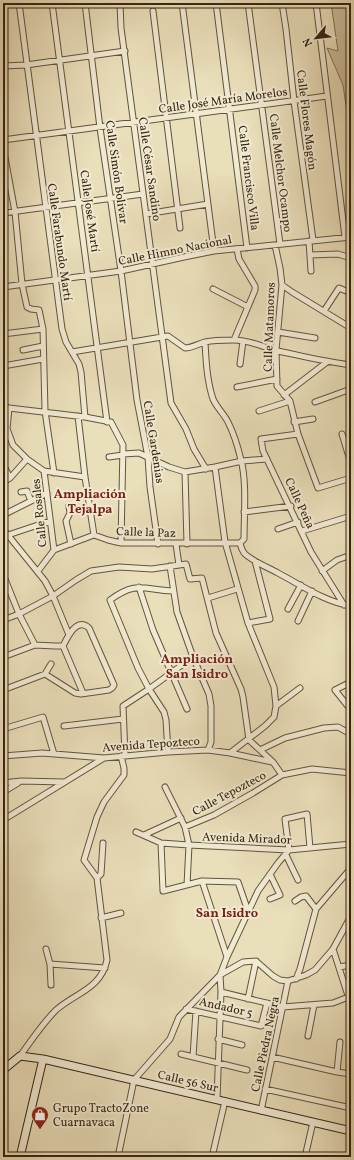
<svg xmlns="http://www.w3.org/2000/svg" width="354" height="1160" font-family="Vollkorn,serif">
  <rect width="100%" height="100%" fill="#eadfbb"/>
  <filter id="stains"><feTurbulence type="fractalNoise" baseFrequency=".005" numOctaves="4"/><feColorMatrix values="0 0 0 0 .2 0 0 0 0 .09 0 0 0 0 .02 0 0 0 .5 -.17"/></filter>
  <radialGradient id="worn" r=".72"><stop offset=".6" stop-color="#630" stop-opacity="0"/><stop offset="1" stop-color="#630" stop-opacity=".3"/></radialGradient>
  <path fill="#ccbf9e" stroke="#827257" d="M 331,3 L 351,3 L 351,140 L 343,85 L 327,48 L 338,51 Z"/>
  <g fill="none" stroke-linecap="round" stroke-linejoin="round">
    <defs>
      <path id="street" d="M 19,3 L 62,329 L 66,342 L 79,364 L 81,372 L 85,417
        M 52,3 L 107,422
        M 85,3 L 100,128 L 121,271 L 137,400 L 148,457 L 150,487 L 158,544
        M 120,3 L 121,28 L 171,403 L 186,429 L 194,449 L 206,469
        M 182,3 L 214,251
        M 216,3 L 247,248
        M 248,3 L 280,244
        M 282,3 L 286,29 L 294,101 L 313,240
        M 316,3 L 345,237
        M 153,11 L 180,228
        M 3,66 L 26,65 L 125,51
        M 3,140 L 327,96
        M 3,147 L 15,212 L 22,284 L 27,307 L 31,309 L 39,310 L 43,329 L 45,411 L 54,473
        M 3,213 L 143,194
        M 146,214 L 208,204
        M 309,241 L 311,271
        M 275,245 L 280,268 L 282,285 L 276,350 L 277,386 L 290,401 L 298,434 L 318,488 L 351,478
        M 310,255 L 338,254 L 351,258
        M 282,285 L 292,292 L 351,328
        M 3,287 L 121,271 L 184,257 L 214,251 L 351,237
        M 213,289 L 248,307
        M 324,311 L 339,288 L 351,293
        M 278,332 L 315,338
        M 3,334 L 43,329
        M 234,340 L 255,290 L 255,286 L 239,259 L 237,249
        M 205,342 C 206,361 207,381 213,399 C 217,408 224,414 228,422 C 234,434 238,447 241,460 C 247,482 244,515 244,539 L 240,543 C 241,547 242,551 245,554 C 254,562 267,567 278,573 C 301,585 325,602 351,606
        M 23,350 L 43,346
        M 72,352 L 168,336 L 185,348 C 192,348 198,344 205,342 C 214,340 224,340 233,340 C 251,340 262,347 278,351 C 302,356 326,362 351,365
        M 240,364 L 243,341
        M 3,366 L 43,359
        M 237,387 L 277,379
        M 284,395 L 327,362
        M 315,402 L 351,389
        M 3,406 L 9,408 L 85,417 L 111,422 L 123,445 L 121,543
        M 9,408 L 7,429 L 13,445 L 27,459 L 44,471 L 85,477
        M 259,411 L 290,401
        M 78,416 L 85,477 L 94,535
        M 294,422 L 313,419
        M 298,434 L 261,439 L 263,451 L 311,552 L 344,605
        M 342,434 L 349,457 L 351,456
        M 123,454 L 139,453 L 169,467 L 185,472 L 215,467 L 242,461 L 267,459
        M 109,457 L 123,455
        M 3,464 L 10,478
        M 215,467 L 225,542 L 229,556 L 248,623 L 274,687 L 276,706 L 274,717 L 265,726 L 230,753
        M 185,472 L 187,544
        M 3,482 L 10,478 L 27,459
        M 21,492 L 27,491 L 31,501
        M 69,506 L 70,513 L 66,521 L 71,544
        M 244,512 L 291,506
        M 3,515 L 47,493
        M 3,529 L 45,581 L 53,596 L 69,635
        M 278,529 L 298,522
        M 302,531 L 351,516
        M 8,535 L 50,521
        M 176,544 L 179,565
        M 54,550 L 94,535 L 108,540 L 121,543 L 240,543
        M 170,566 L 177,612 L 193,657 L 209,694 L 211,706 L 211,742 L 208,750
        M 38,571 L 54,550 L 44,471
        M 322,571 L 337,560 L 351,555
        M 3,574 L 19,614 L 35,645
        M 139,587 L 153,630 L 187,709
        M 208,598 L 237,589
        M 288,609 L 301,585
        M 3,620 L 19,614 L 53,596 L 76,580 L 91,571 L 119,567 L 152,569 L 186,564 L 190,579 L 202,578 L 216,633 L 241,689 L 243,697 L 249,740 L 273,762 L 282,775
        M 298,621 L 312,591
        M 248,623 L 270,619 L 255,561
        M 63,646 L 83,693
        M 3,657 L 35,645 L 55,646 L 63,646 C 68,636 77,617 89,628 L 114,685 L 112,688 L 109,690 L 81,694 L 75,693 L 45,674 L 3,690
        M 45,674 L 51,664
        M 351,682 L 335,690 L 351,710
        M 276,706 L 300,688
        M 64,726 L 123,719
        M 3,729 L 43,717 L 54,754
        M 260,750 L 285,738 L 324,728 L 338,727 L 347,732 L 351,726
        M 168,752 L 166,720 L 164,712 L 149,689 L 138,668 L 110,600 C 137,580 144,590 173,591
        M 125,755 L 123,706 L 149,689 L 193,657
        M 3,756 L 42,753 L 104,758 L 168,752 L 208,750 L 230,753 L 272,762
        M 3,783 L 21,781 L 64,782
        M 165,787 L 185,827 L 189,845 L 187,885
        M 3,792 L 18,783
        M 3,820 L 104,758
        M 185,827 L 214,815 L 253,793 L 282,775 L 312,769 L 351,773
        M 136,832 L 161,843 L 189,845 L 289,850 L 351,844
        M 144,835 L 181,818
        M 161,843 L 163,891 L 202,881 L 238,882 L 248,911
        M 286,855 L 298,880
        M 97,878 L 101,874 L 103,843
        M 202,881 L 227,957
        M 270,899 L 280,895 L 270,874
        M 295,901 L 301,897 L 306,896 L 316,909
        M 101,918 L 121,913
        M 46,949 L 50,964 L 51,985
        M 333,949 L 351,1005
        M 50,964 L 105,968
        M 339,967 L 351,965
        M 296,979 L 300,969 L 316,909 L 351,868
        M 221,992 L 283,1007 L 333,1003 L 351,996
        M 248,999 L 256,961
        M 186,1009 L 261,1026 L 267,1003
        M 308,1036 L 314,1005
        M 218,1039 L 242,1045
        M 181,1054 L 247,1070
        M 20,1056 C 31,1041 42,1024 56,1010 C 75,993 101,989 107,960 L 97,878 L 84,860 L 97,817 L 104,802 L 124,775 L 124,768 L 121,756
        M 193,1057 L 196,1011
        M 272,1057 L 337,1072 L 351,1074
        M 337,1072 L 340,1042
        M 265,1089 L 351,1108
        M 217,1099 L 221,992 L 220,975 L 227,957 L 258,891 L 278,863 L 289,850 L 285,819 L 307,814 L 310,848
        M 261,1111 L 288,981
        M 118,1157 L 134,1080 L 170,1039 L 179,1017 L 220,975 L 243,962 L 256,961 L 273,976 L 280,980 L 288,981 L 306,975 L 315,970 L 333,949 L 351,916
        M 212,1157 L 225,1101
        M 305,1157 L 313,1122"/>
      <path id="secondary" d="M 3,1070 L 20,1056 L 43,1059 L 351,1131
        M 20,1157 L 43,1059"/>
    </defs>
    <use href="#street" stroke="#64543b" stroke-width="7"/>
    <use href="#secondary" stroke="#372510" stroke-width="9"/>
    <use href="#street" stroke="#f1ead3" stroke-width="5"/>
    <use href="#secondary" stroke="#f1ead3" stroke-width="7"/>
  </g>
  <defs>
    <symbol id="shop-pin" viewBox="-11 -11 22 30"><path d="M0 17L-7.5 6A9.5 9.5 0 1 1 7.5 6Z" fill="#8f2418" stroke="#f1ead3"/><path d="M-5-2.5h2.3a2.7 3.5 0 0 1 5.4 0H5L5.5 6h-11ZM-1.5-2.5h3a1.5 2.3 0 0 0-3 0Z" fill="#fff"/></symbol>
  </defs>
  <g fill-rule="evenodd">
    <use href="#shop-pin" x="30" y="1105" width="20" height="27"/>
  </g>
  <g text-anchor="middle" stroke-width="4" stroke-linejoin="round" paint-order="stroke">
    <g font-size="12" fill="#372510" stroke="#f1ead3">
      <text transform="translate(223 100) rotate(-8)" y="4">Calle José María Morelos</text>
      <text transform="translate(307 120) rotate(83)" y="4">Calle Flores Magón</text>
      <text transform="translate(150 169) rotate(82)" y="4">Calle César Sandino</text>
      <text transform="translate(117 172) rotate(82)" y="4">Calle Simón Bolívar</text>
      <text transform="translate(281 173) rotate(83)" y="4">Calle Melchor Ocampo</text>
      <text transform="translate(249 178) rotate(83)" y="4">Calle Francisco Villa</text>
      <text transform="translate(90 211) rotate(82)" y="4">Calle José Martí</text>
      <text transform="translate(60 242) rotate(82)" y="4">Calle Farabundo Martí</text>
      <text transform="translate(175 250) rotate(-11)" y="4">Calle Himno Nacional</text>
      <text transform="translate(269 327) rotate(-88)" y="4">Calle Matamoros</text>
      <text transform="translate(154 442) rotate(81)" y="4">Calle Gardenias</text>
      <text transform="translate(300 503) rotate(65)" y="4">Calle Peña</text>
      <text transform="translate(39 513) rotate(-96)" y="4">Calle Rosales</text>
      <text transform="translate(146 532) rotate(2)" y="4">Calle la Paz</text>
      <text transform="translate(151 744) rotate(-4)" y="4">Avenida Tepozteco</text>
      <text transform="translate(229 793) rotate(-28)" y="4">Calle Tepozteco</text>
      <text transform="translate(247 838) rotate(2)" y="4">Avenida Mirador</text>
      <text transform="translate(226 1007) rotate(13)" y="4">Andador 5</text>
      <text transform="translate(265 1044) rotate(-78)" y="4">Calle Piedra Negra</text>
      <text transform="translate(188 1081) rotate(13)" y="4">Calle 56 Sur</text>
    </g>
    <g font-size="12" fill="#372510" stroke="#f1ead3" text-anchor="start">
      <text x="53" y="1112">Grupo TractoZone<tspan x="53" dy="14">Cuarnavaca</tspan></text>
    </g>
    <g font-size="13" font-weight="bold" fill="#7a1f14" stroke="#f1ead3">
      <text x="90" y="498">Ampliación<tspan x="90" dy="15">Tejalpa</tspan></text>
      <text x="197" y="663">Ampliación<tspan x="197" dy="15">San Isidro</tspan></text>
      <text x="227" y="917">San Isidro</text>
    </g>
  </g>
  <rect width="354" height="1160" fill="none" stroke="#eadfbb" stroke-width="16"/>
  <rect x="4" y="4" width="346" height="1152" fill="none" stroke="#372510" stroke-width="2"/>
  <rect x="8" y="8" width="338" height="1144" fill="none" stroke="#372510"/>
  <g transform="translate(316 38) rotate(242)" stroke="#f1ead3" stroke-width="3" paint-order="stroke">
  <path d="M0-3L7 15L0 10L-7 15Z" fill="#372510"/>
  <text y="-6" font-size="11" font-weight="bold" text-anchor="middle" fill="#372510">N</text>
  </g>
  <rect width="100%" height="100%" filter="url(#stains)"/>
  <rect width="100%" height="100%" fill="url(#worn)"/>
</svg>
